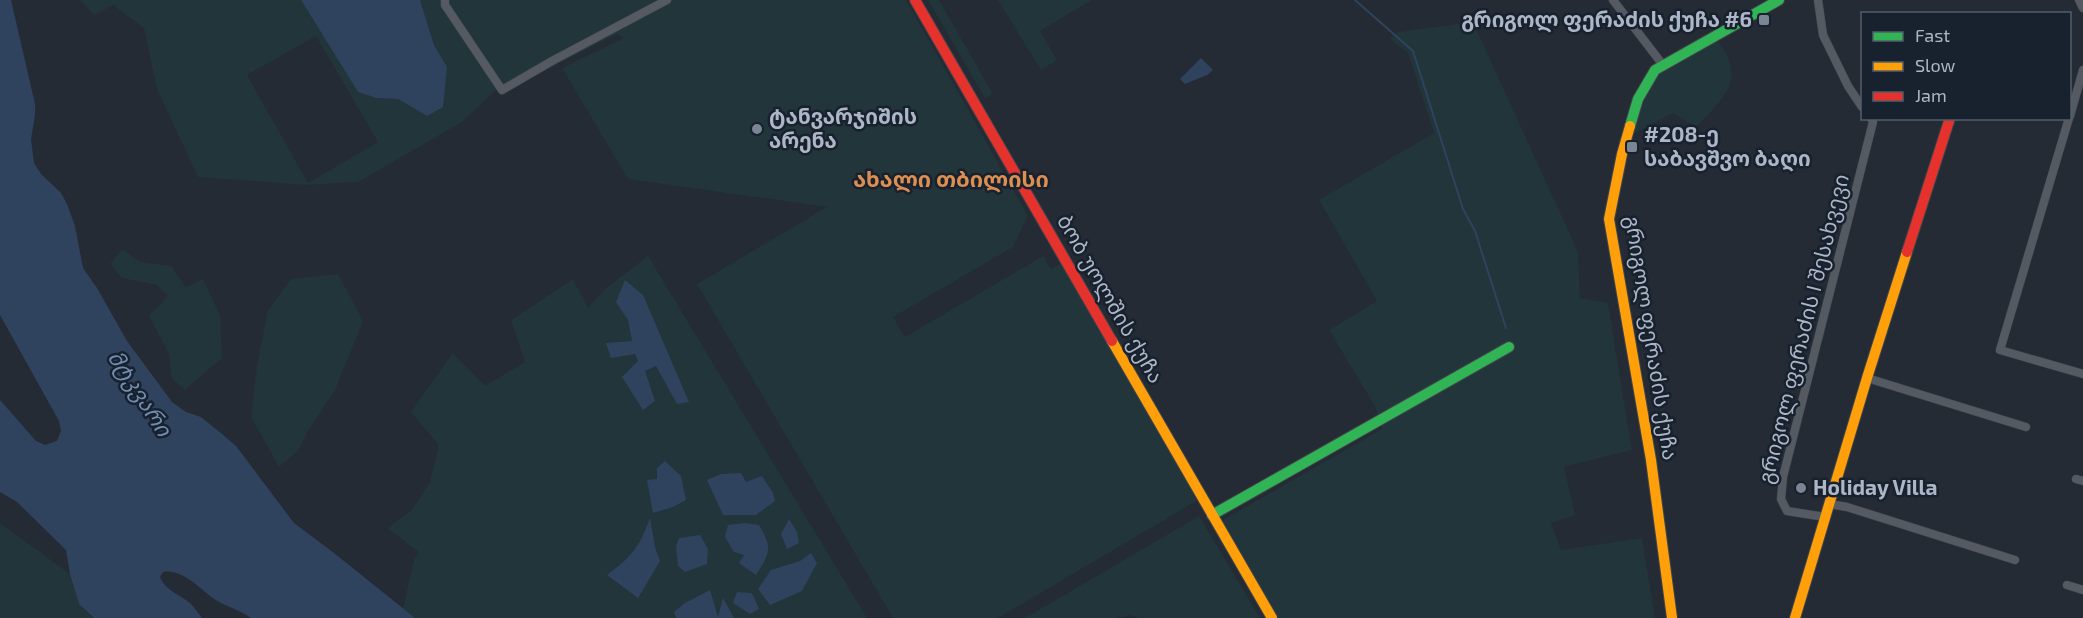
<svg xmlns="http://www.w3.org/2000/svg" width="2083" height="618" font-family="'Exo 2','Noto Sans Georgian',sans-serif">
  <rect width="100%" height="100%" fill="#242b34"/>
  <path fill="#21353a" fill-rule="evenodd" d="M 80,0 L 301,0 L 358,92 L 376,98 L 398,99 L 427,116 L 447,68 L 434,45 L 420,0 L 906,0 L 1028,216 L 1013,247 L 893,317 L 905,337 L 1043,256 L 1051,269 L 1061,263 L 1198,500 L 998,618 L 893,618 L 697,284 L 827,207 L 628,179 L 562,68 L 624,38 L 617,34 L 512,87 L 496,90 L 462,122 L 358,182 L 307,185 L 198,177 L 157,89 L 144,28 L 113,5 L 94,15 ZM 316,36 L 378,142 L 308,183 L 247,75 Z
    M 928,0 L 939,0 L 993,94 L 985,98 Z
    M 998,0 L 1092,0 L 1040,31 L 1057,60 L 1041,70 Z
    M 1473,22 L 1578,252 L 1580,298 L 1608,303 L 1632,450 L 1564,467 L 1575,515 L 1551,523 L 1561,550 L 1642,538 L 1655,618 L 1276,618 L 1223,520 L 1382,429 L 1376,408 L 1329,330 L 1377,301 L 1319,200 L 1434,133 L 1408,53 L 1390,39 L 1398,32 Z
    M 1718,41 C 1748,81 1723,98 1696,127 L 1673,113 L 1627,137 L 1643,95 L 1657,76 Z
    M 122,249 L 140,262 L 171,266 L 186,287 L 203,279 L 220,315 L 222,358 L 185,390 L 172,379 L 168,352 L 149,316 L 168,296 L 157,285 L 122,278 L 110,264 Z
    M 648,256 L 867,618 L 415,618 L 403,609 L 414,559 L 419,552 L 387,528 L 411,511 L 430,482 L 439,445 L 411,412 L 453,353 L 485,386 L 525,362 L 511,320 L 573,279 L 588,308 L 605,289 Z
    M 338,274 L 363,321 L 335,390 L 308,431 L 298,451 L 279,467 L 251,417 L 257,366 L 268,310 L 291,279 Z
    M 1199,516 L 1260,618 L 1139,618 L 1130,615 L 1117,618 L 1025,618 Z
    M 0,523 L 70,574 L 79,604 L 94,618 L 0,618 Z"/>
  <path fill="#2f435e" d="M 0,0 L 11,0 L 35,104 L 35,115 L 31,139 L 34,163 L 41,174 L 61,193 L 67,204 L 75,226 L 83,268 L 97,288 L 127,341 L 172,402 L 186,412 L 201,417 L 222,434 L 236,446 L 294,523 L 334,553 L 415,618 L 251,618 C 241,611 231,608 221,603 C 203,594 185,568 163,572 L 160,577 C 166,591 179,594 190,603 C 194,607 198,613 202,618 L 94,618 L 79,604 L 70,574 L 66,550 L 17,502 L 0,492 L 0,400 L 36,441 L 45,445 L 57,441 L 61,431 L 59,421 L 0,315 Z
    M 301,0 L 420,0 L 434,45 L 447,67 L 443,107 L 427,116 L 398,99 L 376,98 L 358,92 Z
    M 1201,58 L 1213,70 L 1207,75 L 1185,84 L 1180,79 Z
    M 625,280 L 643,295 L 689,402 L 677,404 L 656,366 L 645,371 L 655,401 L 643,410 L 622,377 L 638,361 L 635,354 L 611,358 L 606,343 L 632,341 L 628,320 L 616,302 Z
    M 665,461 L 681,476 L 686,500 L 673,507 L 653,513 L 647,480 L 657,479 L 657,468 Z
    M 741,473 L 746,482 L 762,476 L 773,493 L 775,501 L 756,515 L 723,515 L 707,480 L 721,474 Z
    M 650,518 L 655,547 L 660,561 L 638,598 L 607,575 C 632,556 639,548 650,518 Z
    M 789,519 L 797,532 L 799,543 L 787,549 L 781,534 Z
    M 745,523 L 759,525 C 773,548 770,553 756,575 L 739,563 L 744,555 L 734,552 L 725,537 L 728,525 Z
    M 700,535 L 708,549 L 707,564 L 685,572 L 678,566 L 676,546 L 679,538 Z
    M 811,553 L 817,563 L 802,591 L 770,605 L 758,589 L 771,570 L 800,561 Z
    M 710,590 L 718,617 L 723,598 L 734,618 L 676,618 L 674,612 L 685,603 Z
    M 737,592 L 752,593 L 759,609 L 750,614 L 733,603 Z"/>
  <g fill="none" stroke-linecap="round" stroke-linejoin="round">
    <path stroke="#2f435e" stroke-width="2" d="M 1355,0 L 1413,51 L 1463,209 L 1475,231 L 1506,328"/>
    <defs>
      <path id="street" d="M 445,0 L 445,5 L 502,90 L 552,61 L 667,0
        M 1613,0 L 1663,65
        M 1818,0 L 1823,35 L 1848,86 L 1862,107
        M 2079,0 L 2083,8
        M 2070,116 L 2083,70
        M 2069,118 L 2000,350 L 2083,374
        M 1867,378 L 2026,427
        M 2076,479 L 2083,481
        M 1829,504 L 1847,507 L 2015,560
        M 1825,517 L 1787,511 L 1781,499 L 1783,477 L 1873,122 L 1871,118
        M 2067,585 L 2083,590"/>
      <path id="fast" d="M 1630,126 L 1638,99 L 1655,70 L 1779,0
        M 1212,515 L 1509,347"/>
      <path id="slow" d="M 1630,126 L 1622,154 L 1609,219 L 1651,460 L 1672,618
        M 1112,341 L 1272,618
        M 1795,618 L 1867,378 L 1907,252"/>
      <path id="jam" d="M 915,0 L 1112,341
        M 1907,252 L 1950,118"/>
    </defs>
    <use href="#street" stroke="#41454c" stroke-width="9"/>
    <use href="#fast" stroke="#41454c" stroke-width="12"/>
    <use href="#slow" stroke="#41454c" stroke-width="12"/>
    <use href="#jam" stroke="#41454c" stroke-width="12"/>
    <use href="#street" stroke="#545962" stroke-width="8"/>
    <use href="#fast" stroke="#30b455" stroke-width="10"/>
    <use href="#slow" stroke="#ff9f0a" stroke-width="10"/>
    <use href="#jam" stroke="#e5322d" stroke-width="10"/>
  </g>
  <g fill="#7c8594" stroke="#18212e" stroke-width="2">
    <rect x="1758" y="14" width="12" height="12" rx="3"/>
    <circle cx="757" cy="129" r="6"/>
    <rect x="1626" y="141" width="12" height="12" rx="3"/>
    <circle cx="1801" cy="488" r="6"/>
  </g>
  <g text-anchor="middle" stroke-width="5" stroke-linejoin="round" paint-order="stroke">
    <g font-size="21" font-weight="bold" fill="#acb6c7" stroke="#18212e" text-anchor="start">
      <text x="1752" y="27" text-anchor="end">გრიგოლ ფერაძის ქუჩა #6</text>
      <text x="769" y="124">ტანვარჯიშის<tspan x="769" dy="24">არენა</tspan></text>
      <text x="1644" y="142">#208-ე<tspan x="1644" dy="24">საბავშვო ბაღი</tspan></text>
      <text x="1813" y="495">Holiday Villa</text>
    </g>
    <g font-size="21" fill="#acb6c7" stroke="#18212e">
      <text transform="translate(1110 299) rotate(60)" y="7">ბობ უოლშის ქუჩა</text>
      <text transform="translate(1804 329) rotate(-76)" y="7">გრიგოლ ფერაძის I შესახვევი</text>
      <text transform="translate(1651 338) rotate(81)" y="7">გრიგოლ ფერაძის ქუჩა</text>
    </g>
    <g font-size="22" font-weight="bold" fill="#dd8f51" stroke="#18212e">
      <text x="951" y="187">ახალი თბილისი</text>
    </g>
    <g font-size="22" font-style="italic" fill="#728db2" stroke="#18212e">
      <text transform="translate(140 393) rotate(57)" y="8">მტკვარი</text>
    </g>
  </g>
  <rect x="1861" y="12" width="210" height="108" fill="#18212e" stroke="#535d6b" stroke-width="1.5"/>
  <rect x="1873" y="32" width="30" height="9" fill="#30b455" stroke="#535d6b" stroke-width="1.5"/>
  <text x="1915" y="42" font-size="18" fill="#acb6c7">Fast</text>
  <rect x="1873" y="62" width="30" height="9" fill="#ff9f0a" stroke="#535d6b" stroke-width="1.5"/>
  <text x="1915" y="72" font-size="18" fill="#acb6c7">Slow</text>
  <rect x="1873" y="92" width="30" height="9" fill="#e5322d" stroke="#535d6b" stroke-width="1.5"/>
  <text x="1915" y="102" font-size="18" fill="#acb6c7">Jam</text>
</svg>
